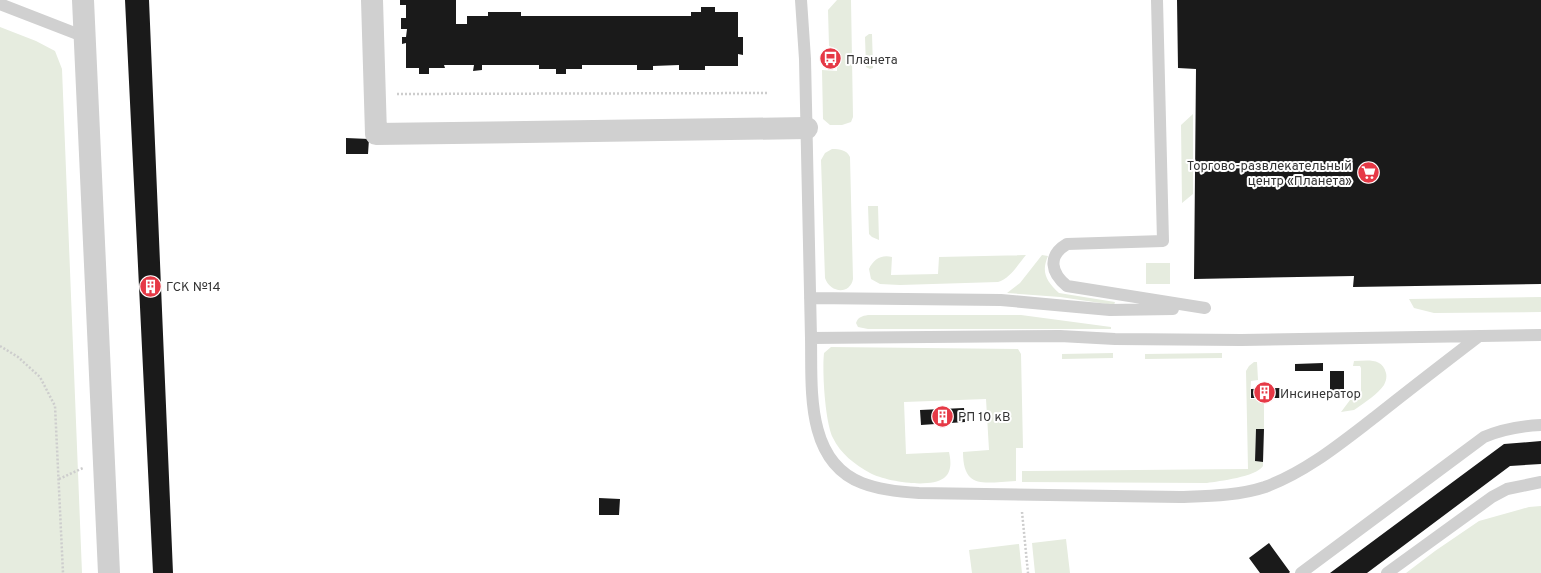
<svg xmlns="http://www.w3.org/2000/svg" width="1541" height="573" font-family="Overpass,sans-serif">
  <rect width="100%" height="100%" fill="#fff"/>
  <path fill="#e6ecdf" d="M 837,0 L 851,0 L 853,117 L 851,122 L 842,125 L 830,125 L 823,119 L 822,70 L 837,71 L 837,49 L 829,46 L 828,10 Z
    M 0,27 L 36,41 L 55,51 L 62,69 L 82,573 L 0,573 Z
    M 869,34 L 872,34 L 873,68 L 870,69 L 866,67 L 865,37 Z
    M 1193,114 L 1193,194 L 1182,203 L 1181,125 Z
    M 832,149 C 840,149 847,150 850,157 L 853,279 C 850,295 830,293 825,278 L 821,160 L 825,153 Z
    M 868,206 L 878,206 L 879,240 L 872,237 L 869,234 Z
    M 1026,255 C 1019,263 1010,279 998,282 L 900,285 L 880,284 L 871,279 L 869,269 C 873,260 881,254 892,257 L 891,275 L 938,274 L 939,257 Z
    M 1042,255 L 1048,256 C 1041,272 1046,281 1059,293 L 1115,302 L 1114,305 L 1060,297 L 1007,293 L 1020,283 Z
    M 1146,263 L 1170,263 L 1170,284 L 1146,284 Z
    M 1541,297 L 1541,312 L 1434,313 L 1414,308 L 1409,299 Z
    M 868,315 L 1021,315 L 1111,327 L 1111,329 L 868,329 L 858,327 L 856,323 C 858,317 862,316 868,315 Z
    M 831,347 L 1018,349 L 1021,354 L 1023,448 L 1016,448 L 1016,481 C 986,482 963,491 963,452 L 989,450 L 986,399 L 904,402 L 906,454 L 949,452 C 951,461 952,472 944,478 C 929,489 885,481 870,473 C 855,465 840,453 833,438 C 825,422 822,371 824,353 Z
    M 1113,353 L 1113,358 L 1062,359 L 1062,354 Z
    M 1222,353 L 1222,358 L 1145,359 L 1145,354 Z
    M 1354,361 C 1366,361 1382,357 1386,373 C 1387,377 1386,381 1384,385 C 1378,394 1365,402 1357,408 L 1354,410 L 1341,412 L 1350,400 L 1361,397 L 1361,368 L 1360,366 L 1353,366 Z
    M 1254,362 L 1257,362 L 1258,380 L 1251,381 L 1250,399 L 1264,399 L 1264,429 L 1256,429 L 1255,461 L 1263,462 L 1263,466 C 1256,477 1219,481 1207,483 L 1022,482 L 1022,471 L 1028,471 L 1248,469 L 1246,371 L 1249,366 Z
    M 1541,506 L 1541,573 L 1406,573 L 1435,551 L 1479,521 L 1529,507 Z
    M 1066,539 L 1070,573 L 1035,573 L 1032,543 Z
    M 1019,544 L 1022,573 L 972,573 L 969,550 Z"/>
  <path fill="#1a1a1a" d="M 125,0 L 149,0 L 173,573 L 153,573 Z
    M 400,0 L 456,0 L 456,24 L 467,24 L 467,16 L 488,16 L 488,12 L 521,12 L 521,16 L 691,16 L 691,12 L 701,12 L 701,7 L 715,7 L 715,12 L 738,12 L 738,37 L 743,37 L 743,55 L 738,54 L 738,66 L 705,66 L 705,70 L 679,70 L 679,65 L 653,66 L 653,70 L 637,70 L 637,65 L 582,65 L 582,69 L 566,69 L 566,74 L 556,74 L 556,69 L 539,69 L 539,65 L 482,65 L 482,70 L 473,71 L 474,65 L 444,65 L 445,68 L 429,68 L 429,74 L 419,74 L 419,68 L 406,68 L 406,43 L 402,44 L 402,37 L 406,37 L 407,29 L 401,29 L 401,18 L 406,18 L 406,5 L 400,5 Z
    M 1177,0 L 1541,0 L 1541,284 L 1353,287 L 1354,276 L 1194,279 L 1196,69 L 1178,68 Z
    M 346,138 L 369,139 L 368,154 L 346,154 Z
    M 1323,363 L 1323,371 L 1295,371 L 1295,364 Z
    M 1330,371 L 1344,371 L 1344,399 L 1330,398 Z
    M 1280,388 L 1280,398 L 1251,398 L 1251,389 Z
    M 964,408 L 965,422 L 921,425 L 920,410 Z
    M 1256,429 L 1264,429 L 1263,462 L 1255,461 Z
    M 1541,441 L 1541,464 L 1510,466 L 1367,573 L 1330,573 L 1504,444 Z
    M 599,498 L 620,499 L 619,515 L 599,515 Z
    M 1269,543 L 1290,572 L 1289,573 L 1260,573 L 1249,558 Z"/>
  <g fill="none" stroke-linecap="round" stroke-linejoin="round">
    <path stroke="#cdcdcd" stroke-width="2.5" stroke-dasharray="2 2" stroke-linecap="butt" d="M 397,94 L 769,93
      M 0,346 L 18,357 L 40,377 L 55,406 L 63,573
      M 59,479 L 83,468
      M 1022,512 L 1028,573"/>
    <path stroke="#d0d0d0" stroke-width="12" d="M 801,0 L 805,59 L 811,338 L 1060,336 L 1115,339 L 1241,340 L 1541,335
      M 1157,0 L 1163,241 L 1067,244 C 1047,256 1051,273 1067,286 L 1205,308
      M 0,4 L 85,37
      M 810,298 L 1001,300 L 1110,310 L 1173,309
      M 811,338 C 812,387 805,461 862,483 C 880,490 900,492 919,493 L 1180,497 C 1208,496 1238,496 1265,487 C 1306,472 1341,443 1375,417 C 1409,390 1444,363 1478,337
      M 1301,573 L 1484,437 C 1503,429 1521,426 1541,425
      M 1387,573 L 1492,497 L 1507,489 L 1541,482"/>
    <path stroke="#d0d0d0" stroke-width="22" d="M 83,0 L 109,573
      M 372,0 L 376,134 L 807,128"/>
  </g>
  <defs>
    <symbol id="bus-disc" viewBox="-11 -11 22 22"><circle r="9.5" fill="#e63946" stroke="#fff"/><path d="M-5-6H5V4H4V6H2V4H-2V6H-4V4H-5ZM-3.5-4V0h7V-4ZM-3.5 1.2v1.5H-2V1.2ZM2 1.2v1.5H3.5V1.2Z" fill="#fff"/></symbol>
    <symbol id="supermarket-disc" viewBox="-11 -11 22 22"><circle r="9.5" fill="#e63946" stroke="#fff"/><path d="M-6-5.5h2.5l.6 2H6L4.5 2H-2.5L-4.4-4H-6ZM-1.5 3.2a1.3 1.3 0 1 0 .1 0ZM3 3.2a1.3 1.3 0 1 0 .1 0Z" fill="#fff"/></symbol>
    <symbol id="building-disc" viewBox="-11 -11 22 22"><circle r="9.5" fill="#e63946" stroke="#fff"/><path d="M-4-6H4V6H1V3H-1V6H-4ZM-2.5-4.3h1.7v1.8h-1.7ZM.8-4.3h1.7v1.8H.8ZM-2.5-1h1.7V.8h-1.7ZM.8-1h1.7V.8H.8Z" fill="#fff"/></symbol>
  </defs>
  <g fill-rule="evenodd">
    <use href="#bus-disc" x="818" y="46" width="25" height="25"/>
    <use href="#supermarket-disc" x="1356" y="160" width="25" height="25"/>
    <use href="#building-disc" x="138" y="274" width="25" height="25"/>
    <use href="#building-disc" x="1252" y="380" width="25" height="25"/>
    <use href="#building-disc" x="930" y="404" width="25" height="25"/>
  </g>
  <g text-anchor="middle" stroke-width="4" stroke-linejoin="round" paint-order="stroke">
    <g font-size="13" fill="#333" stroke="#fff" text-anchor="start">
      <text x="846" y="64">Планета</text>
      <text x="1352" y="170" text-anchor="end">Торгово-развлекательный<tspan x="1352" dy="15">центр «Планета»</tspan></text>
      <text x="166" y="291">ГСК №14</text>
      <text x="1280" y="398">Инсинератор</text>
      <text x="958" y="421">РП 10 кВ</text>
    </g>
  </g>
</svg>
